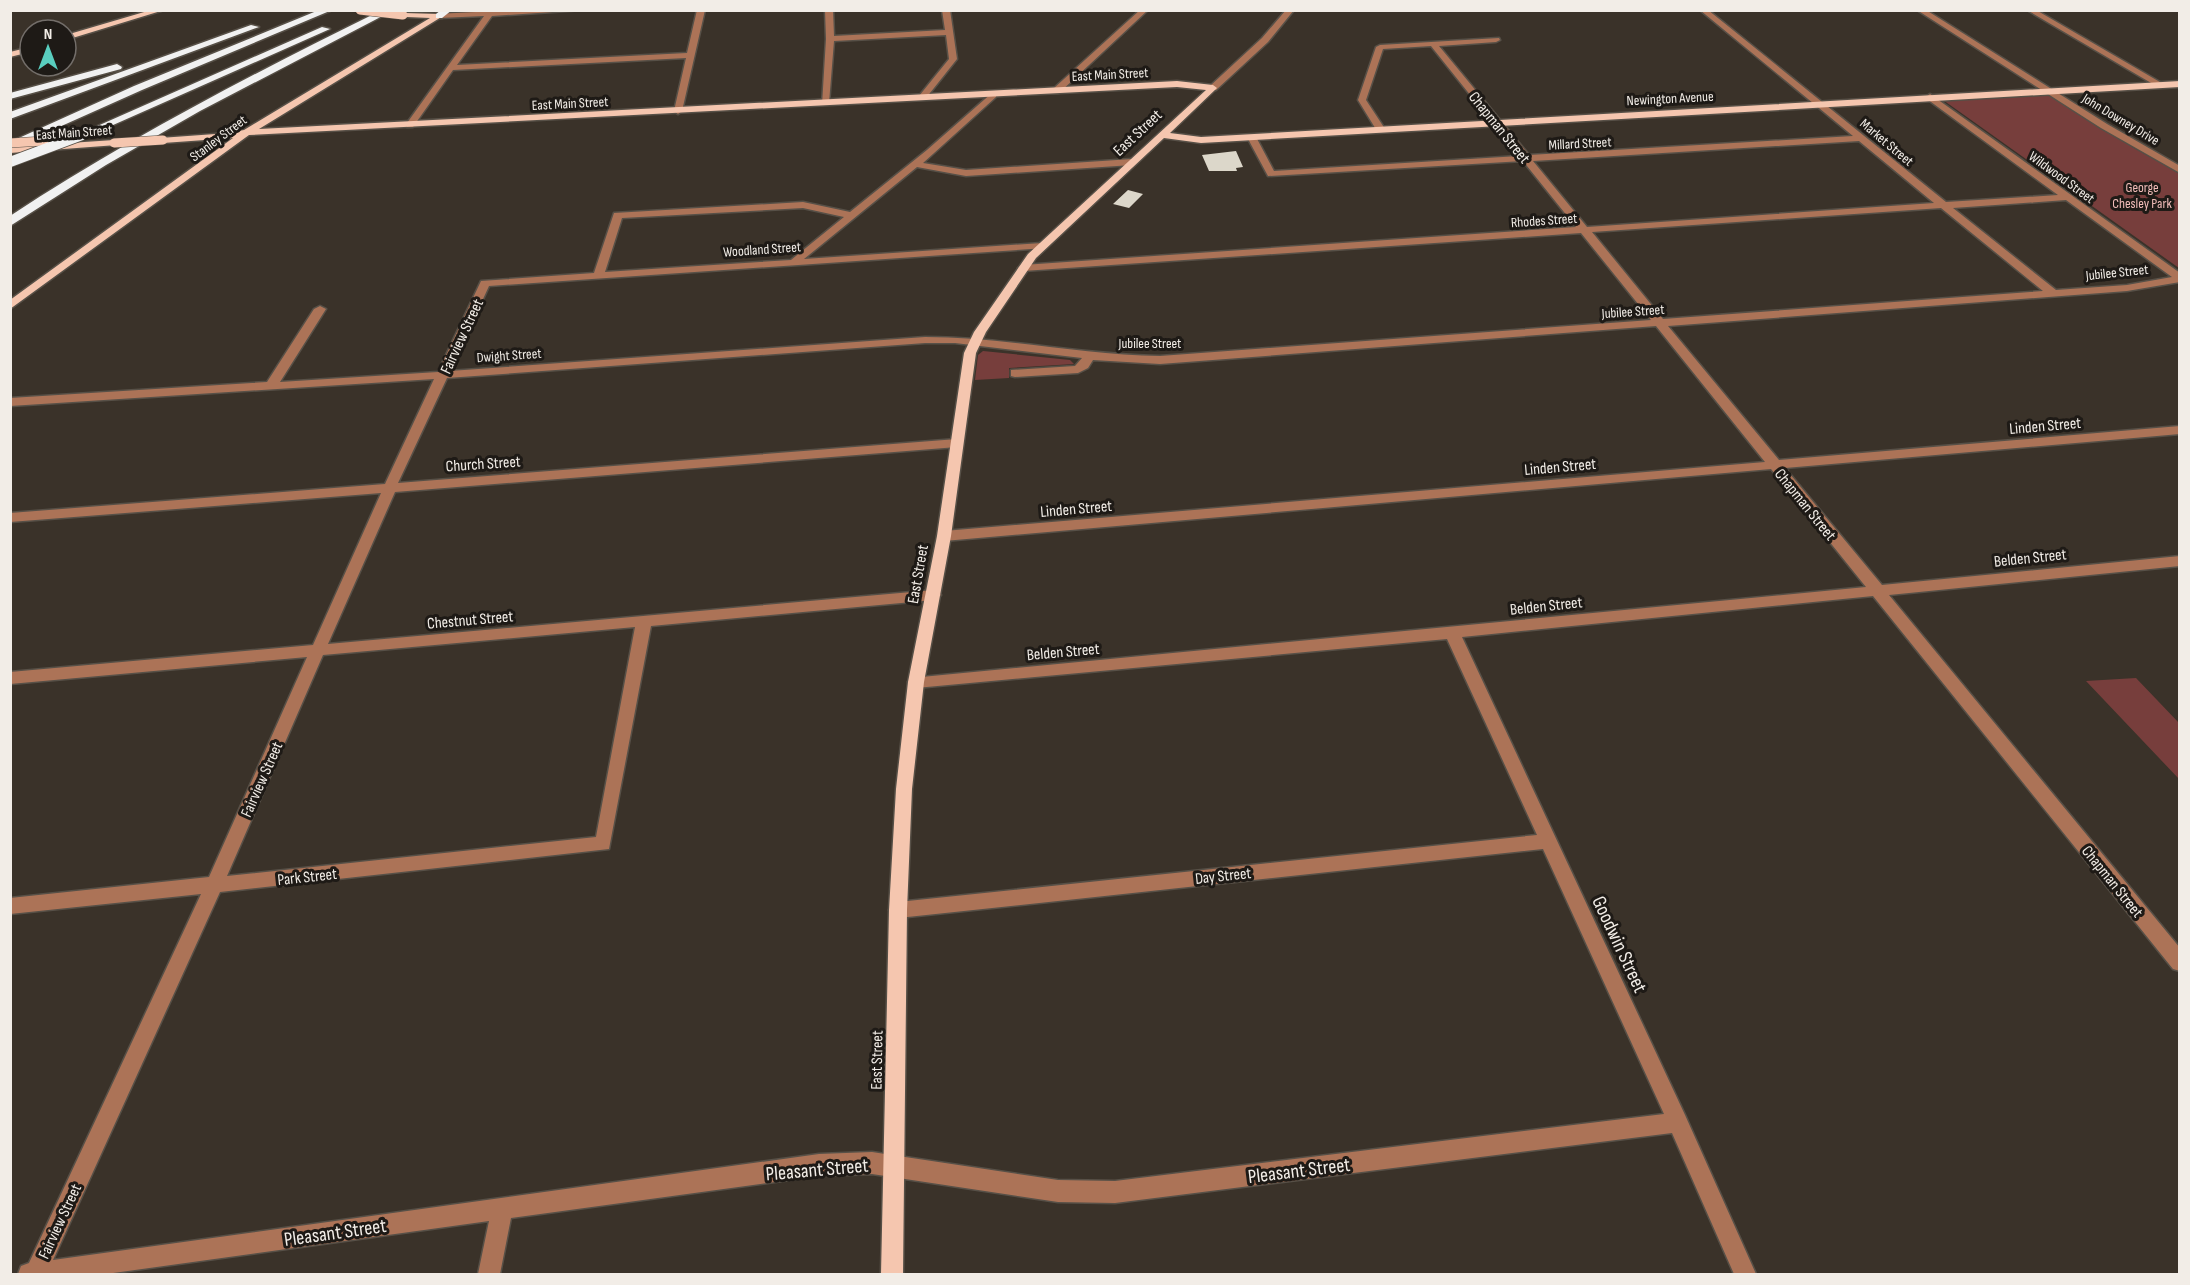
<svg xmlns="http://www.w3.org/2000/svg" width="2190" height="1285" font-family="'Sofia Sans Condensed',sans-serif">
  <rect width="100%" height="100%" fill="#3a3229"/>
  <path fill="#773e3c" d="M 2050,95 L 2134,148 L 2179,173 L 2179,268 L 1943,100 Z
    M 983,351 L 1070,360 L 1074,364 L 1009,368 L 1009,378 L 975,380 L 978,355 Z
    M 2136,678 L 2179,723 L 2179,779 L 2086,681 Z"/>
  <path fill="#dcd7ca" d="M 1236,151 L 1243,167 L 1236,168 L 1237,171 L 1209,171 L 1202,155 Z
    M 1128,190 L 1143,194 L 1129,208 L 1113,204 Z"/>
  <g fill="none" stroke-linecap="round" stroke-linejoin="round">
    <defs>
      <path id="minor" d="M 513,10 L 582,10 L 492,16 L 457,65 L 687,53 L 697,10 L 705,10 L 682,111 L 678,114 L 674,111 L 686,58 L 453,70 L 413,127 L 407,127 L 407,123 L 484,16 L 439,18 L 436,18 L 436,14 Z
        M 825,10 L 833,10 L 834,36 L 945,30 L 942,10 L 950,10 L 957,59 L 926,98 L 923,99 L 919,96 L 949,59 L 946,35 L 834,41 L 829,103 L 822,105 L 826,39 Z
        M 1140,10 L 1148,10 L 1059,93 L 1053,93 L 1053,89 Z
        M 1286,10 L 1294,10 L 1268,42 L 1216,90 L 1210,90 L 1210,86 L 1262,38 Z
        M 1700,10 L 1708,10 L 1946,202 L 2058,195 L 1927,99 L 1926,97 L 1930,94 L 2180,273 L 2180,282 L 2127,291 L 1668,326 L 1779,460 L 2180,426 L 2180,434 L 1785,468 L 1882,585 L 2180,556 L 2180,566 L 1889,595 L 2180,948 L 2180,971 L 2173,969 L 1873,596 L 1462,637 L 1685,1115 L 1756,1274 L 1734,1274 L 1672,1133 L 1115,1203 L 1058,1202 L 872,1174 L 819,1176 L 511,1218 L 500,1274 L 478,1274 L 489,1221 L 106,1274 L 18,1274 L 21,1266 L 29,1263 L 201,894 L 10,914 L 10,898 L 209,877 L 307,657 L 10,684 L 10,672 L 313,645 L 381,493 L 10,522 L 10,513 L 385,484 L 434,379 L 10,406 L 10,398 L 267,382 L 314,309 L 320,306 L 326,309 L 280,382 L 438,372 L 481,281 L 594,273 L 614,213 L 803,202 L 850,212 L 927,150 L 993,92 L 996,93 L 996,97 L 923,163 L 966,170 L 1132,159 L 1137,162 L 1132,165 L 966,176 L 917,167 L 804,259 L 1042,243 L 1046,244 L 1046,248 L 489,286 L 450,371 L 925,337 C 1004,337 1081,355 1160,356 L 1651,320 L 1581,233 L 1023,271 L 1018,268 L 1023,265 L 1576,227 L 1523,161 L 1268,176 L 1247,137 L 1249,135 L 1255,135 L 1274,171 L 1519,156 L 1431,46 L 1383,49 L 1366,100 L 1385,129 L 1377,131 L 1358,100 L 1376,47 L 1380,45 L 1499,38 L 1500,40 L 1496,42 L 1439,46 L 1529,155 L 1853,136 ZM 1859,141 L 1934,203 L 1587,227 L 1533,161 ZM 2066,200 L 2172,277 L 2127,285 L 2056,290 L 1953,208 ZM 803,208 L 844,217 L 791,260 L 605,272 L 622,218 ZM 1941,208 L 2043,291 L 1663,319 L 1592,232 ZM 1656,326 L 1765,462 L 944,531 L 937,536 L 944,541 L 1771,469 L 1866,587 L 911,678 L 908,682 L 911,686 L 916,688 L 1447,639 L 1537,835 L 898,902 L 892,904 L 889,910 L 892,916 L 898,918 L 1543,849 L 1664,1114 L 1115,1181 L 1058,1180 L 872,1152 L 819,1154 L 53,1260 L 220,892 L 609,849 L 651,626 L 934,600 L 941,595 L 934,590 L 328,644 L 395,492 L 957,447 L 963,443 L 957,439 L 398,483 L 447,378 L 925,343 L 955,343 L 1082,358 L 1075,366 L 1011,370 L 1011,376 L 1015,377 L 1078,373 L 1088,368 L 1093,360 L 1160,364 ZM 635,627 L 596,837 L 227,876 L 323,655 Z
        M 1917,10 L 1926,10 L 2107,124 L 2180,166 L 2180,173 L 2101,128 Z
        M 2027,10 L 2036,10 L 2165,85 L 2158,87 Z"/>
      <path id="major" d="M 151,10 L 164,10 L 66,40 L 66,35 Z
        M 404,13 L 439,14 L 443,16 L 259,129 L 1177,81 L 1213,85 L 1217,88 L 1170,133 L 1201,137 L 2180,81 L 2180,87 L 1201,143 L 1164,138 L 1036,258 L 986,332 L 976,353 L 951,536 L 924,682 L 912,789 L 907,910 L 903,1274 L 881,1274 L 889,910 L 896,789 L 908,682 L 937,536 L 964,353 L 974,332 L 1028,254 L 1206,90 L 1177,87 L 249,135 L 10,309 L 10,300 L 233,138 L 163,143 L 158,140 L 160,138 L 229,133 L 244,130 L 430,18 L 407,17 L 404,17 Z
        M 30,47 L 30,52 L 10,57 L 10,52 Z
        M 114,140 L 119,143 L 117,145 L 10,153 L 10,147 Z"/>
      <path id="highway" d="M 319,10 L 332,10 L 142,90 L 10,149 L 10,142 L 134,86 Z
        M 382,10 L 394,10 L 200,111 L 106,165 L 10,226 L 10,216 C 129,138 254,73 382,10 Z
        M 441,10 L 452,10 L 442,18 L 436,18 L 436,14 Z
        M 251,25 L 259,27 L 10,119 L 10,112 Z
        M 322,27 L 330,29 L 86,137 L 78,137 L 77,135 Z
        M 117,64 L 122,67 L 121,69 L 10,99 L 10,93 Z"/>
    </defs>
    <use href="#minor" stroke="#575047" stroke-width="3"/>
    <use href="#major" stroke="#575047" stroke-width="3"/>
    <use href="#highway" stroke="#575047" stroke-width="3"/>
    <use href="#minor" fill="#ac7357" fill-rule="evenodd"/>
    <use href="#major" fill="#f5c6af" fill-rule="evenodd"/>
    <use href="#highway" fill="#f1f1f1" fill-rule="evenodd"/>
    <defs>
      <path id="major-bridge" d="M 360,10 L 403,15
        M 10,143 L 44,141
        M 114,143 L 163,140"/>
      <path id="highway-bridge" d="M 10,162 L 82,135"/>
    </defs>
    <use href="#major-bridge" stroke="#575047" stroke-width="10" stroke-linecap="butt"/>
    <use href="#highway-bridge" stroke="#575047" stroke-width="12" stroke-linecap="butt"/>
    <use href="#major-bridge" stroke="#f5c6af" stroke-width="9"/>
    <use href="#highway-bridge" stroke="#f1f1f1" stroke-width="10"/>
  </g>
  <g text-anchor="middle" stroke-width="6" stroke-linejoin="round" paint-order="stroke">
    <g font-size="14" fill="#f2ede7" stroke="#1e1a16">
      <text transform="translate(1110 74) rotate(-3)" y="5">East Main Street</text>
      <text transform="translate(1670 98) rotate(-3)" y="5">Newington Avenue</text>
      <text transform="translate(570 103) rotate(-3)" y="5">East Main Street</text>
      <text transform="translate(2121 119) rotate(31)" y="5">John Downey Drive</text>
      <text transform="translate(74 132) rotate(-4)" y="5">East Main Street</text>
      <text transform="translate(218 138) rotate(-37)" y="5">Stanley Street</text>
      <text transform="translate(1887 142) rotate(40)" y="5">Market Street</text>
      <text transform="translate(1580 143) rotate(-3)" y="5">Millard Street</text>
      <text transform="translate(2062 177) rotate(36)" y="5">Wildwood Street</text>
      <text transform="translate(1544 220) rotate(-4)" y="5">Rhodes Street</text>
      <text transform="translate(762 249) rotate(-4)" y="5">Woodland Street</text>
      <text transform="translate(2117 272) rotate(-6)" y="5">Jubilee Street</text>
      <text transform="translate(1633 311) rotate(-4)" y="5">Jubilee Street</text>
      <text x="1150" y="348">Jubilee Street</text>
      <text transform="translate(509 355) rotate(-4)" y="5">Dwight Street</text>
    </g>
    <g font-size="14" fill="#f2bdb9" stroke="#1e1a16">
      <text x="2142" y="192">George<tspan x="2142" dy="16">Chesley Park</tspan></text>
    </g>
    <g font-size="16" fill="#f2ede7" stroke="#1e1a16">
      <text transform="translate(1500 127) rotate(51)" y="6">Chapman Street</text>
      <text transform="translate(1137 132) rotate(-43)" y="6">East Street</text>
      <text transform="translate(461 336) rotate(-65)" y="6">Fairview Street</text>
      <text transform="translate(2045 425) rotate(-5)" y="6">Linden Street</text>
      <text transform="translate(483 463) rotate(-4)" y="6">Church Street</text>
      <text transform="translate(1560 466) rotate(-5)" y="6">Linden Street</text>
      <text transform="translate(1806 504) rotate(51)" y="6">Chapman Street</text>
      <text transform="translate(1076 508) rotate(-5)" y="6">Linden Street</text>
      <text transform="translate(2030 557) rotate(-6)" y="6">Belden Street</text>
      <text transform="translate(917 574) rotate(-80)" y="6">East Street</text>
      <text transform="translate(1546 605) rotate(-6)" y="6">Belden Street</text>
      <text transform="translate(470 619) rotate(-5)" y="6">Chestnut Street</text>
      <text transform="translate(1063 651) rotate(-5)" y="6">Belden Street</text>
      <text transform="translate(261 779) rotate(-66)" y="6">Fairview Street</text>
      <text transform="translate(1223 875) rotate(-6)" y="6">Day Street</text>
      <text transform="translate(307 876) rotate(-6)" y="6">Park Street</text>
      <text transform="translate(2113 881) rotate(51)" y="6">Chapman Street</text>
      <text transform="translate(876 1060) rotate(-89)" y="6">East Street</text>
      <text transform="translate(59 1221) rotate(-65)" y="6">Fairview Street</text>
    </g>
    <g font-size="20" fill="#f2ede7" stroke="#1e1a16">
      <text transform="translate(1620 944) rotate(65)" y="7">Goodwin Street</text>
      <text transform="translate(817 1169) rotate(-5)" y="7">Pleasant Street</text>
      <text transform="translate(1299 1170) rotate(-7)" y="7">Pleasant Street</text>
      <text transform="translate(335 1232) rotate(-8)" y="7">Pleasant Street</text>
    </g>
  </g>
  <rect width="2190" height="1285" fill="none" stroke="#f2ede7" stroke-width="24"/>
  <g transform="translate(48 48)"><circle r="28" fill="#1e1a16" stroke="#736e6a" stroke-width="1.5"/>
  <path d="M0-4.5L10 22L0 15L-10 22Z" fill="#59cebf"/>
  <text y="-9" font-size="16" font-weight="bold" text-anchor="middle" fill="#f2ede7">N</text>
  </g>
</svg>
